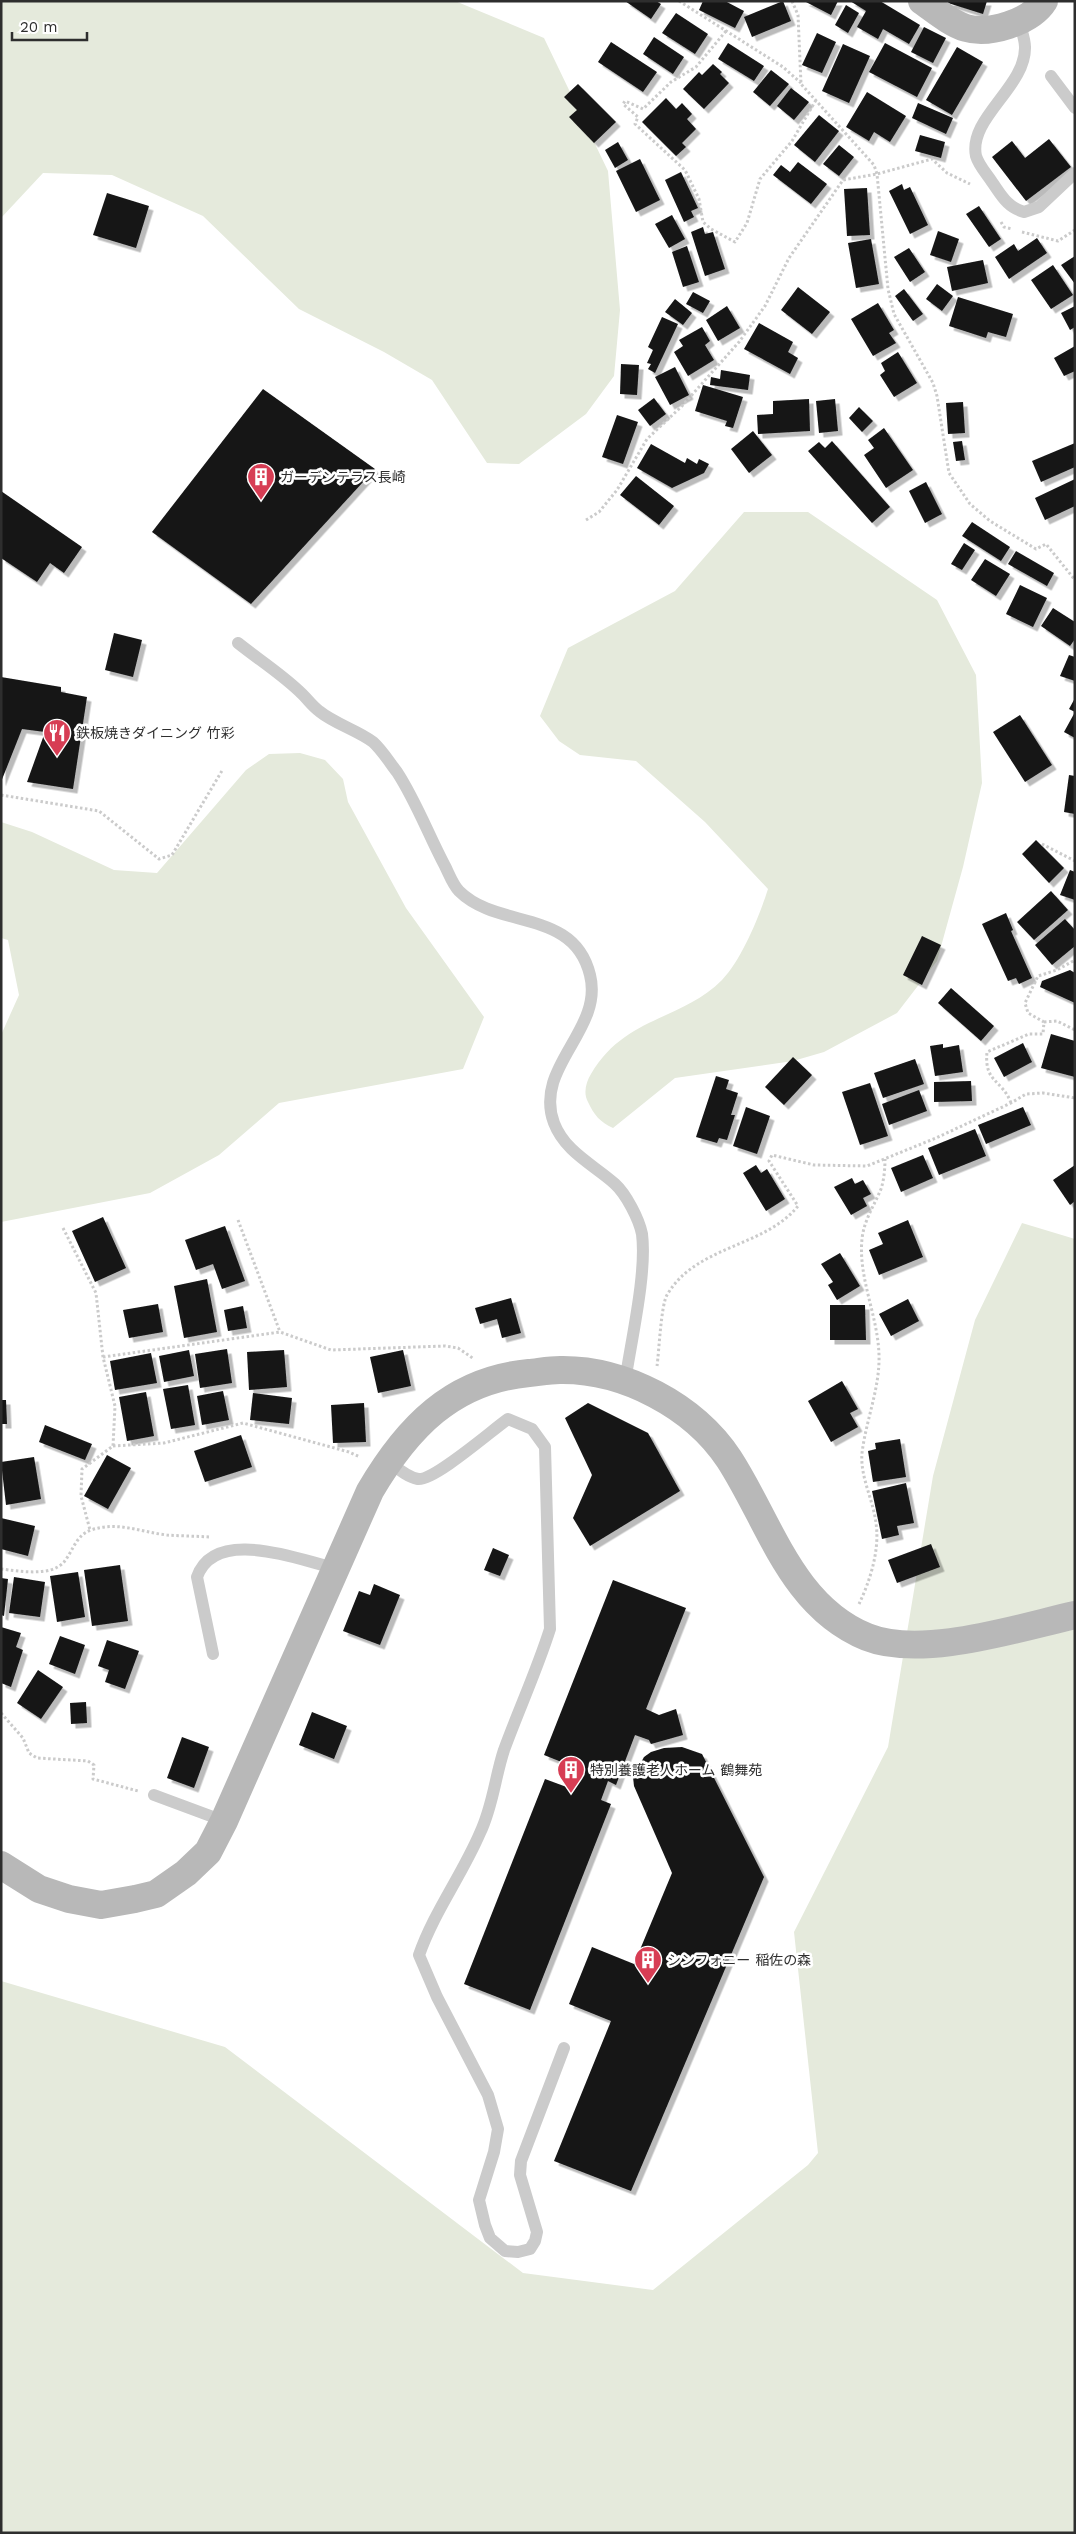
<svg xmlns="http://www.w3.org/2000/svg" width="1076" height="2534" font-family="'Work Sans','Noto Sans JP',sans-serif">
  <defs>
    <filter id="shadow"><feDropShadow dx="4.5" dy="4.5" stdDeviation="0" flood-color="#0004"/></filter>
  </defs>
  <rect width="100%" height="100%" fill="#fff"/>
  <path fill="#e5eadc" d="M 1,1 L 455,1 L 544,38 L 608,171 L 620,310 L 614,376 L 586,414 L 519,464 L 487,463 L 432,380 L 384,352 L 299,309 L 203,216 L 112,175 L 43,173 L 1,218 Z
    M 744,512 L 808,512 L 937,600 L 976,675 L 982,783 L 963,867 L 937,961 L 897,1013 L 824,1052 L 793,1061 L 675,1078 L 613,1128 C 600,1122 594,1115 588,1102 C 583,1093 586,1082 591,1074 C 625,1016 681,1021 722,980 C 742,959 759,917 768,889 L 705,822 L 636,761 L 580,755 L 559,741 L 540,716 L 568,648 L 675,591 Z
    M 300,753 L 325,760 L 343,779 L 348,802 L 406,908 L 484,1017 L 463,1069 L 279,1103 L 219,1155 L 150,1193 L 1,1222 L 1,1035 L 19,995 L 8,940 L 1,938 L 1,822 L 32,832 L 114,870 L 157,873 L 246,770 L 269,754 Z
    M 1022,1223 L 1075,1239 L 1075,2533 L 1,2533 L 1,1981 L 225,2047 L 523,2273 L 653,2290 L 808,2165 L 818,2153 L 794,1932 L 888,1747 L 933,1476 L 975,1320 Z"/>
  <path fill="#151515" filter="url(#shadow)" d="M 625,1 L 656,1 L 661,4 L 651,19 Z
    M 703,1 L 725,1 L 744,11 L 735,28 L 699,10 Z
    M 783,1 L 791,21 L 752,37 L 744,17 Z
    M 804,1 L 838,1 L 831,15 Z
    M 850,1 L 880,1 L 920,25 L 909,44 L 883,29 L 878,39 L 857,27 L 866,11 Z
    M 949,1 L 987,1 L 983,14 L 948,3 Z
    M 846,5 L 859,13 L 848,33 L 835,25 Z
    M 676,13 L 708,34 L 695,54 L 662,33 Z
    M 924,27 L 946,38 L 933,63 L 911,52 Z
    M 817,33 L 836,42 L 822,73 L 802,65 Z
    M 654,37 L 684,57 L 673,74 L 643,54 Z
    M 611,42 L 657,72 L 643,92 L 598,62 Z
    M 728,43 L 764,66 L 754,81 L 718,59 Z
    M 885,43 L 932,68 L 917,97 L 869,72 Z
    M 843,44 L 870,56 L 849,103 L 822,91 Z
    M 957,47 L 983,62 L 952,115 L 926,100 Z
    M 713,64 L 722,72 L 720,74 L 729,83 L 704,109 L 683,89 L 699,72 L 702,75 Z
    M 771,70 L 789,84 L 770,106 L 753,92 Z
    M 578,84 L 616,122 L 594,143 L 569,117 L 577,110 L 564,97 Z
    M 791,88 L 809,102 L 794,120 L 777,106 Z
    M 867,92 L 906,116 L 890,142 L 874,132 L 869,141 L 846,127 Z
    M 666,98 L 676,109 L 682,103 L 692,114 L 687,119 L 696,129 L 682,143 L 686,147 L 676,156 L 642,122 Z
    M 918,103 L 953,118 L 946,134 L 912,118 Z
    M 819,115 L 839,131 L 815,162 L 794,145 Z
    M 920,135 L 945,142 L 941,158 L 915,151 Z
    M 1049,139 L 1071,167 L 1026,201 L 992,157 L 1012,141 L 1025,158 Z
    M 618,142 L 628,160 L 615,168 L 605,150 Z
    M 839,145 L 854,157 L 839,176 L 823,164 Z
    M 640,159 L 660,200 L 636,212 L 616,171 Z
    M 798,162 L 827,184 L 811,204 L 773,175 L 781,165 L 790,172 Z
    M 681,172 L 698,208 L 691,211 L 694,217 L 684,222 L 665,180 Z
    M 902,184 L 904,190 L 910,187 L 928,225 L 910,234 L 889,191 Z
    M 867,188 L 870,235 L 847,236 L 844,189 Z
    M 107,193 L 149,206 L 136,248 L 93,235 Z
    M 979,206 L 1001,239 L 989,247 L 966,214 Z
    M 672,215 L 685,239 L 669,248 L 655,224 Z
    M 703,227 L 705,234 L 713,232 L 725,269 L 705,276 L 691,232 Z
    M 938,231 L 959,239 L 951,262 L 930,255 Z
    M 1037,238 L 1047,253 L 1009,279 L 995,257 L 1014,244 L 1018,251 Z
    M 871,239 L 879,284 L 856,288 L 848,243 Z
    M 687,246 L 699,282 L 683,287 L 672,252 Z
    M 909,248 L 925,272 L 910,282 L 894,257 Z
    M 1075,256 L 1075,284 L 1061,265 Z
    M 983,260 L 988,283 L 952,291 L 947,267 Z
    M 1053,265 L 1073,295 L 1051,309 L 1031,280 Z
    M 937,284 L 953,296 L 942,311 L 926,299 Z
    M 798,287 L 830,312 L 812,334 L 781,310 Z
    M 904,289 L 923,314 L 913,321 L 895,296 Z
    M 693,292 L 710,301 L 703,313 L 686,304 Z
    M 958,297 L 1013,314 L 1006,337 L 988,332 L 986,338 L 949,326 Z
    M 675,299 L 692,313 L 683,325 L 665,312 Z
    M 878,303 L 894,330 L 889,333 L 896,343 L 873,356 L 851,319 Z
    M 727,306 L 740,328 L 718,341 L 706,320 Z
    M 1075,306 L 1075,327 L 1070,330 L 1061,313 Z
    M 662,317 L 678,324 L 655,373 L 648,369 L 651,364 L 647,363 L 653,350 L 648,347 Z
    M 759,323 L 793,342 L 788,352 L 798,358 L 790,374 L 744,349 Z
    M 702,327 L 710,341 L 705,345 L 714,360 L 688,376 L 674,352 L 683,346 L 679,340 Z
    M 1075,346 L 1075,371 L 1064,376 L 1054,358 Z
    M 898,352 L 917,383 L 894,397 L 880,375 L 885,371 L 881,363 Z
    M 621,364 L 639,365 L 637,395 L 620,394 Z
    M 675,367 L 689,395 L 670,405 L 655,377 Z
    M 721,370 L 750,375 L 748,390 L 710,385 L 711,377 L 720,379 Z
    M 703,385 L 743,397 L 733,428 L 725,426 L 727,421 L 695,411 Z
    M 263,389 L 375,469 L 251,604 L 152,532 Z
    M 654,398 L 666,414 L 650,426 L 638,410 Z
    M 809,399 L 810,431 L 758,434 L 757,415 L 773,414 L 773,401 Z
    M 835,399 L 838,431 L 819,433 L 816,401 Z
    M 963,402 L 965,433 L 948,434 L 946,403 Z
    M 859,407 L 873,421 L 862,432 L 849,418 Z
    M 617,415 L 638,422 L 623,464 L 602,457 Z
    M 884,428 L 913,470 L 886,488 L 864,455 L 874,448 L 868,440 Z
    M 753,431 L 772,455 L 749,473 L 731,449 Z
    M 832,441 L 890,507 L 872,523 L 808,451 L 819,442 L 825,448 Z
    M 962,441 L 965,460 L 956,461 L 953,442 Z
    M 1075,443 L 1075,467 L 1041,482 L 1032,461 Z
    M 651,444 L 685,463 L 687,458 L 697,464 L 699,459 L 709,464 L 704,473 L 672,488 L 637,468 Z
    M 636,476 L 674,506 L 659,525 L 620,495 Z
    M 1075,479 L 1075,506 L 1045,520 L 1035,498 Z
    M 926,482 L 942,514 L 925,523 L 909,491 Z
    M 1,491 L 82,547 L 64,573 L 50,563 L 37,582 L 1,558 Z
    M 972,522 L 1010,547 L 1001,561 L 962,536 Z
    M 964,543 L 975,550 L 962,570 L 951,564 Z
    M 1016,551 L 1054,573 L 1047,586 L 1008,564 Z
    M 985,559 L 1010,574 L 996,596 L 971,580 Z
    M 1020,585 L 1047,598 L 1033,627 L 1006,614 Z
    M 1053,608 L 1075,622 L 1075,639 L 1070,646 L 1041,626 Z
    M 114,633 L 142,640 L 133,677 L 105,670 Z
    M 1069,655 L 1075,657 L 1075,681 L 1060,676 Z
    M 1,677 L 61,687 L 61,692 L 87,697 L 73,789 L 27,782 L 45,732 L 22,729 L 1,782 Z
    M 1075,698 L 1075,738 L 1064,732 L 1075,712 L 1069,709 Z
    M 1020,715 L 1052,765 L 1025,782 L 993,732 Z
    M 1069,775 L 1075,776 L 1075,814 L 1064,812 Z
    M 1036,840 L 1064,868 L 1049,883 L 1022,854 Z
    M 1070,870 L 1075,872 L 1075,900 L 1060,895 Z
    M 1051,891 L 1068,910 L 1034,940 L 1017,922 Z
    M 1006,913 L 1013,930 L 1011,931 L 1032,978 L 1019,984 L 1016,978 L 1008,981 L 982,924 Z
    M 1065,919 L 1075,930 L 1075,946 L 1052,965 L 1035,945 Z
    M 922,936 L 941,945 L 922,985 L 903,975 Z
    M 1070,970 L 1075,973 L 1075,1003 L 1040,987 L 1042,981 Z
    M 951,988 L 994,1026 L 981,1041 L 938,1003 Z
    M 1051,1034 L 1075,1041 L 1075,1077 L 1041,1068 Z
    M 1023,1043 L 1032,1062 L 1004,1077 L 994,1058 Z
    M 943,1044 L 943,1048 L 959,1045 L 963,1072 L 935,1076 L 930,1046 Z
    M 793,1057 L 812,1075 L 784,1105 L 765,1087 Z
    M 915,1059 L 924,1084 L 883,1098 L 874,1073 Z
    M 716,1076 L 729,1080 L 726,1089 L 738,1093 L 731,1115 L 735,1115 L 727,1140 L 719,1138 L 717,1143 L 696,1137 Z
    M 971,1081 L 972,1101 L 934,1102 L 934,1082 Z
    M 870,1083 L 888,1136 L 860,1145 L 842,1092 Z
    M 919,1090 L 927,1111 L 889,1125 L 882,1104 Z
    M 746,1107 L 770,1116 L 757,1154 L 733,1146 Z
    M 1023,1107 L 1031,1125 L 986,1144 L 978,1125 Z
    M 975,1129 L 986,1156 L 939,1175 L 928,1148 Z
    M 923,1155 L 933,1178 L 901,1192 L 891,1168 Z
    M 756,1165 L 761,1173 L 767,1169 L 785,1199 L 766,1211 L 743,1173 Z
    M 1075,1165 L 1075,1201 L 1070,1205 L 1053,1180 Z
    M 852,1178 L 855,1184 L 863,1180 L 871,1194 L 863,1198 L 867,1206 L 851,1215 L 834,1187 Z
    M 103,1217 L 126,1268 L 95,1282 L 72,1231 Z
    M 908,1220 L 923,1257 L 879,1275 L 869,1250 L 883,1244 L 878,1233 Z
    M 225,1226 L 245,1281 L 222,1289 L 213,1264 L 196,1270 L 185,1240 Z
    M 840,1253 L 860,1286 L 837,1300 L 828,1285 L 833,1282 L 821,1264 Z
    M 207,1279 L 217,1332 L 184,1338 L 174,1286 Z
    M 511,1298 L 521,1333 L 502,1338 L 497,1319 L 480,1324 L 475,1308 Z
    M 908,1299 L 919,1321 L 891,1336 L 879,1314 Z
    M 158,1304 L 163,1332 L 129,1338 L 123,1310 Z
    M 830,1305 L 865,1305 L 866,1340 L 830,1340 Z
    M 243,1306 L 247,1328 L 228,1331 L 224,1310 Z
    M 227,1349 L 232,1383 L 200,1388 L 195,1354 Z
    M 189,1350 L 194,1376 L 164,1382 L 159,1356 Z
    M 284,1350 L 287,1387 L 249,1390 L 247,1352 Z
    M 403,1350 L 411,1386 L 378,1393 L 370,1357 Z
    M 151,1353 L 157,1383 L 115,1390 L 110,1361 Z
    M 842,1381 L 858,1409 L 850,1413 L 858,1427 L 831,1442 L 808,1401 Z
    M 188,1385 L 195,1425 L 171,1429 L 163,1389 Z
    M 223,1391 L 229,1420 L 202,1425 L 197,1396 Z
    M 146,1392 L 154,1436 L 127,1441 L 119,1397 Z
    M 253,1393 L 292,1398 L 289,1424 L 250,1420 Z
    M 1,1400 L 6,1400 L 7,1424 L 1,1424 Z
    M 364,1403 L 366,1442 L 333,1443 L 331,1405 Z
    M 588,1403 L 648,1433 L 680,1491 L 590,1546 L 573,1518 L 592,1475 L 565,1418 Z
    M 45,1425 L 92,1444 L 85,1460 L 39,1442 Z
    M 241,1435 L 252,1467 L 205,1482 L 194,1451 Z
    M 900,1439 L 906,1477 L 873,1482 L 868,1451 L 876,1449 L 875,1443 Z
    M 107,1455 L 131,1468 L 108,1509 L 84,1496 Z
    M 34,1457 L 41,1499 L 6,1505 L 1,1462 Z
    M 906,1483 L 914,1523 L 897,1526 L 899,1535 L 882,1539 L 872,1491 Z
    M 1,1518 L 35,1526 L 28,1556 L 1,1549 Z
    M 931,1544 L 940,1567 L 897,1583 L 888,1560 Z
    M 493,1548 L 509,1555 L 500,1576 L 484,1570 Z
    M 120,1565 L 128,1621 L 92,1626 L 84,1570 Z
    M 78,1572 L 85,1617 L 57,1622 L 50,1576 Z
    M 14,1577 L 45,1582 L 40,1617 L 9,1613 Z
    M 1,1578 L 8,1579 L 4,1616 L 1,1615 Z
    M 613,1580 L 686,1608 L 646,1709 L 659,1715 L 676,1709 L 683,1735 L 651,1744 L 649,1740 L 635,1735 L 616,1785 L 608,1781 L 601,1800 L 611,1804 L 530,2010 L 464,1984 L 545,1779 L 572,1789 L 579,1769 L 544,1755 Z
    M 374,1584 L 400,1595 L 380,1645 L 343,1631 L 359,1591 L 370,1595 Z
    M 1,1627 L 21,1633 L 16,1647 L 23,1650 L 11,1687 L 1,1683 Z
    M 60,1636 L 85,1645 L 75,1674 L 49,1664 Z
    M 107,1640 L 139,1651 L 125,1689 L 105,1682 L 109,1670 L 98,1666 Z
    M 38,1670 L 63,1687 L 41,1719 L 17,1703 Z
    M 86,1702 L 87,1723 L 71,1724 L 70,1703 Z
    M 312,1712 L 347,1726 L 334,1759 L 299,1745 Z
    M 182,1737 L 209,1747 L 194,1788 L 167,1778 Z
    M 682,1747 L 702,1754 L 764,1877 L 631,2191 L 554,2161 L 611,2021 L 569,2004 L 592,1947 L 634,1964 L 672,1873 L 634,1786 L 633,1777 L 644,1757 L 651,1752 L 664,1748 Z"/>
  <g fill="none" stroke-linecap="round" stroke-linejoin="round">
    <path stroke="#cbcbcb" stroke-width="3" stroke-dasharray="2.5 2.5" stroke-linecap="butt" d="M 679,1 L 783,67 L 801,83
      M 792,1 L 798,15 L 801,84 L 874,165 L 877,174 L 888,289 L 894,314 L 933,383 L 937,396 L 949,473 L 970,504 L 990,521 L 1036,549 L 1046,544 L 1075,580
      M 726,31 L 696,67 L 671,82 L 643,109 L 625,101 L 623,104 L 638,117 L 635,124 L 685,170 L 699,199 L 703,222 L 711,229 L 735,242 L 747,223 L 760,179 L 792,141 L 816,100
      M 1001,222 L 1004,227 L 1012,229
      M 1022,232 L 1058,241 L 1075,230
      M 586,520 L 599,512 L 617,490 L 647,439 L 682,406 L 739,342 L 765,306 L 789,258 L 843,180 L 877,174 L 932,159 L 947,173 L 970,184
      M 1,795 L 99,811 L 159,859 L 172,855 L 223,769
      M 1042,844 L 1075,861
      M 1044,1022 L 1057,1021 L 1075,1030
      M 1011,1103 C 1002,1079 984,1083 987,1052 L 1029,1034 L 1043,1034 L 1044,1022 L 1028,1013 L 1025,1003 L 1038,976 L 1057,970 L 1075,960
      M 238,1220 L 280,1332
      M 63,1228 L 96,1293 L 103,1357 L 115,1406 L 113,1446 L 82,1469 L 81,1496 L 90,1530
      M 103,1357 L 280,1332 L 331,1350 L 445,1346 L 458,1348 L 474,1359
      M 657,1366 C 659,1352 661,1305 667,1295 C 696,1245 764,1248 798,1206 L 769,1161 L 772,1155 L 814,1165 L 867,1166 L 936,1138 L 1011,1103 L 1026,1094 L 1043,1093 L 1075,1098
      M 113,1446 L 164,1443 L 243,1423 L 349,1452 L 360,1457
      M 1,1569 C 19,1571 51,1577 64,1562 C 73,1551 76,1535 91,1530 C 118,1521 140,1532 167,1535 C 180,1536 195,1536 209,1537
      M 859,1604 C 870,1581 880,1550 876,1523 C 873,1499 860,1477 862,1453 C 866,1420 880,1388 879,1355 C 878,1316 858,1278 862,1239 C 864,1220 874,1206 881,1189 C 884,1180 885,1169 885,1159
      M 1,1713 L 23,1738 L 29,1753 L 37,1758 L 88,1761 L 94,1765 L 93,1779 L 138,1791"/>
    <path stroke="#cbcbcb" stroke-width="12" d="M 1019,21 C 1021,29 1025,39 1025,47 C 1026,87 968,118 976,156 C 979,166 987,174 992,182 C 1002,196 1007,207 1024,212 L 1039,207 L 1075,173
      M 1051,76 L 1075,108
      M 238,643 C 258,659 280,673 299,691 C 306,697 311,705 319,711 C 335,724 357,730 373,742 C 382,750 390,763 397,772 C 416,801 429,836 445,866 C 449,874 453,885 459,891 C 498,930 574,908 590,975 C 604,1030 533,1067 554,1123 C 565,1152 594,1165 615,1184 C 626,1194 639,1219 642,1234 C 647,1273 631,1341 625,1382
      M 388,1461 C 397,1468 407,1477 418,1479 C 434,1481 491,1431 508,1419 L 532,1429 L 545,1447 L 550,1629 C 537,1670 519,1709 504,1750 C 495,1777 493,1806 480,1833 C 462,1875 434,1912 419,1955 L 437,1997 L 488,2095 L 498,2129 L 494,2152 L 479,2200 L 485,2225 L 490,2238 L 505,2251 L 518,2252 L 530,2249 L 535,2241 L 537,2232 L 520,2175 L 521,2161 L 564,2048
      M 213,1654 L 197,1577 C 215,1526 298,1560 335,1568
      M 154,1795 L 224,1821"/>
    <path stroke="#b8b8b8" stroke-width="28" d="M 922,1 C 935,10 950,23 966,28 C 989,35 1031,22 1044,1
      M 1,1865 L 39,1889 L 69,1899 L 101,1905 L 135,1899 L 156,1894 L 186,1873 L 208,1852 L 224,1821 L 370,1491 C 407,1428 452,1380 529,1373 C 539,1372 550,1370 560,1370 C 624,1369 694,1406 729,1459 C 770,1522 791,1606 867,1637 C 922,1659 1017,1628 1075,1615"/>
  </g>
  <defs>
    <symbol id="building-pin" viewBox="-11 -11 22 30"><path d="M0 17L-7.5 6A9.5 9.5 0 1 1 7.5 6Z" fill="#d73d54" stroke="#fff"/><path d="M-4-6H4V6H1V3H-1V6H-4ZM-2.5-4.3h1.7v1.8h-1.7ZM.8-4.3h1.7v1.8H.8ZM-2.5-1h1.7V.8h-1.7ZM.8-1h1.7V.8H.8Z" fill="#fff"/></symbol>
    <symbol id="restaurant-pin" viewBox="-11 -11 22 30"><path d="M0 17L-7.5 6A9.5 9.5 0 1 1 7.5 6Z" fill="#d73d54" stroke="#fff"/><path d="M-5-6h1v4h1v-4h1v4h1v-4h1v5L-1.5 .5V6h-2V.5L-5-1ZM5-6V6H3V1.5H1.5Q1.5-4 5-6Z" fill="#fff"/></symbol>
  </defs>
  <g fill-rule="evenodd">
    <use href="#building-pin" x="245" y="461" width="32" height="43"/>
    <use href="#restaurant-pin" x="41" y="717" width="32" height="43"/>
    <use href="#building-pin" x="555" y="1754" width="32" height="43"/>
    <use href="#building-pin" x="632" y="1944" width="32" height="43"/>
  </g>
  <g text-anchor="middle" stroke-width="5" stroke-linejoin="round" paint-order="stroke">
    <g font-size="14" fill="#2e2e2e" stroke="#fff" text-anchor="start">
      <text x="280" y="482">ガーデンテラス長崎</text>
      <text x="76" y="738">鉄板焼きダイニング 竹彩</text>
      <text x="590" y="1775">特別養護老人ホーム 鶴舞苑</text>
      <text x="667" y="1965">シンフォニー 稲佐の森</text>
    </g>
  </g>
  <rect width="1076" height="2534" fill="none" stroke="#2e2e2e" stroke-width="5"/>
  <path d="M12 32v8h75v-8" fill="none" stroke="#2e2e2e" stroke-width="2.5"/>
  <text x="20" y="32" font-size="15" fill="#2e2e2e" stroke="#ffffff" stroke-width="4" paint-order="stroke">20 m</text>
</svg>
